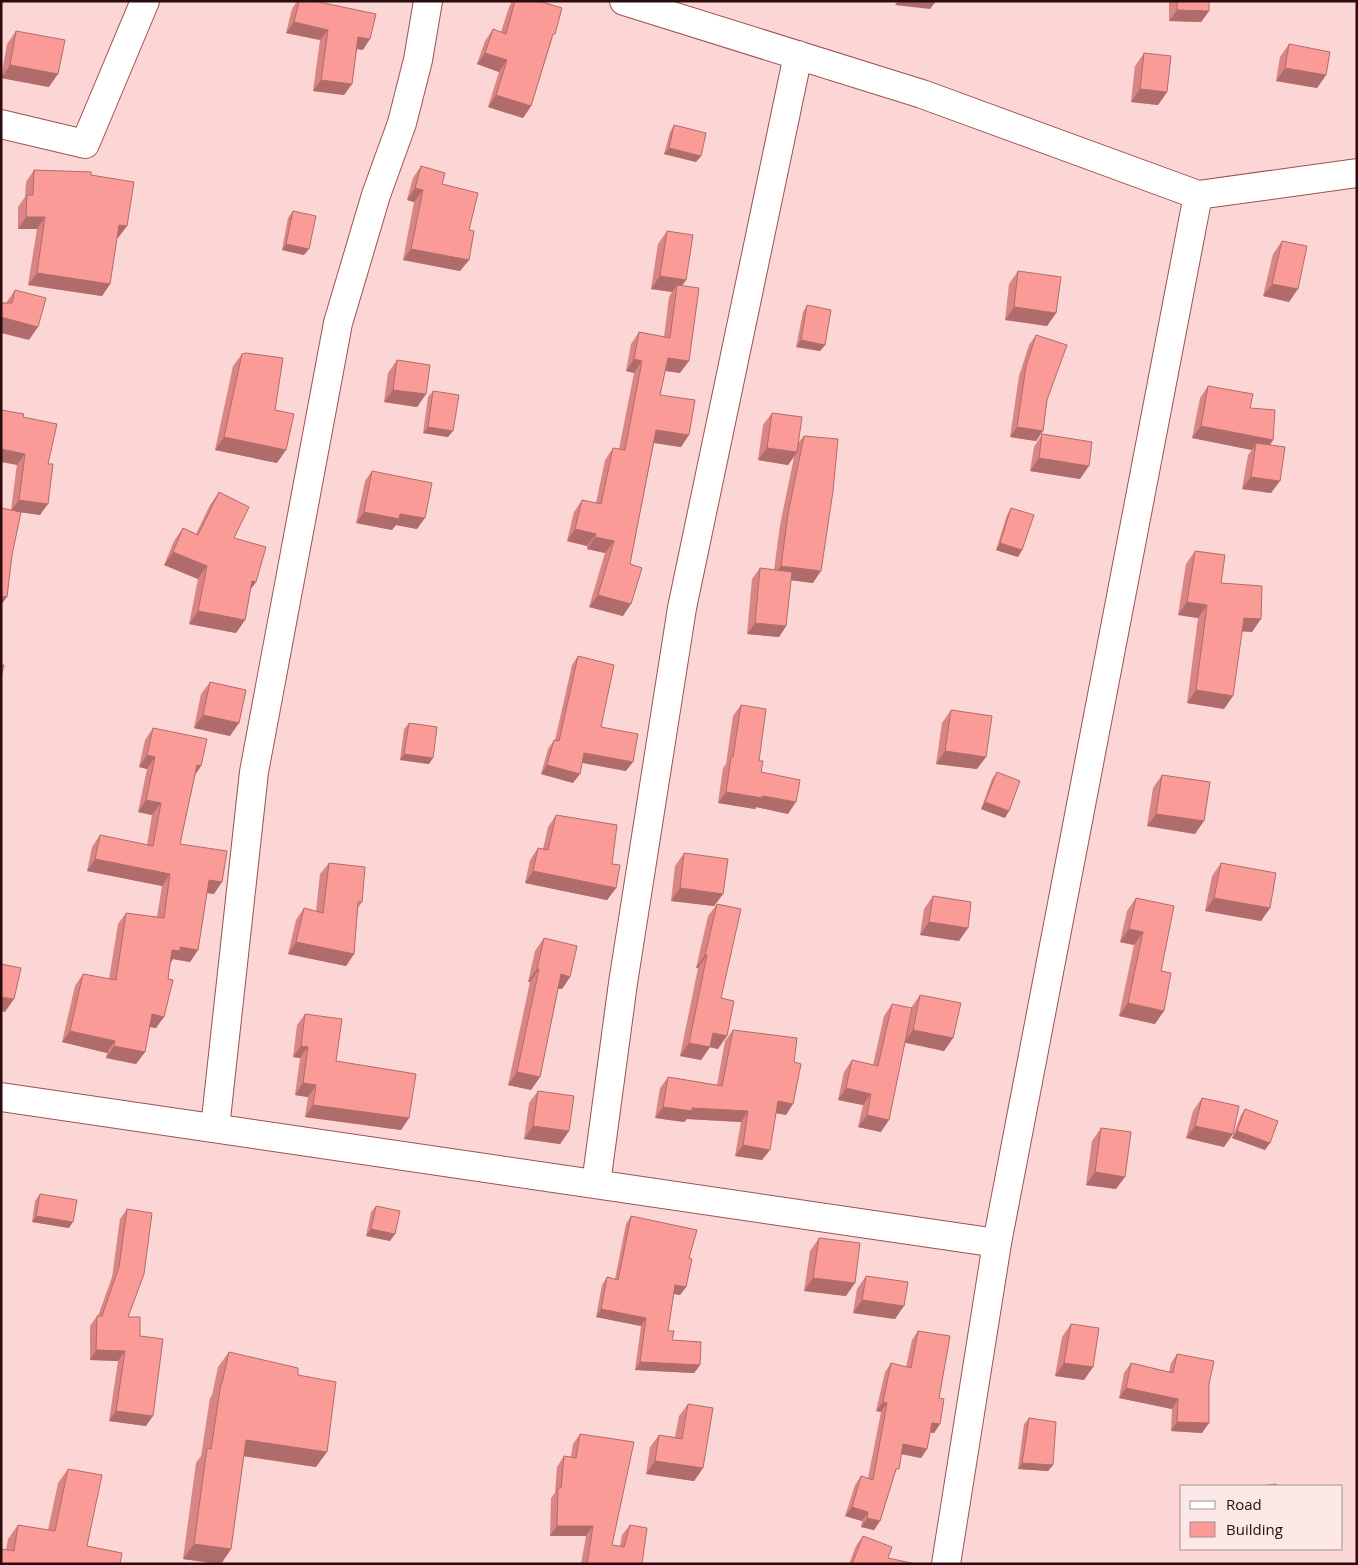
<svg xmlns="http://www.w3.org/2000/svg" width="1358" height="1565" font-family="'Open Sans',sans-serif">
  <rect width="100%" height="100%" fill="#fbd6d4"/>
  <g fill="none" stroke-linecap="round" stroke-linejoin="round">
    <defs>
      <path id="minor" d="M 624,1 L 922,94 L 1198,195 L 1357,173
        M 1,124 L 85,144 L 145,1
        M 1,1097 L 997,1243
        M 215,1128 L 254,772 L 338,323 L 376,195 L 402,123 L 418,60 L 428,1
        M 596,1184 L 623,983 L 682,608 L 798,55
        M 946,1564 L 997,1243 L 1198,195"/>
    </defs>
    <use href="#minor" stroke="#9f504f" stroke-width="30"/>
    <use href="#minor" stroke="#fff" stroke-width="28"/>
  </g>
  <path fill="#d88583" d="M 297,1 L 314,1 L 363,50 L 357,49 L 352,84 L 344,95 L 313,91 L 320,40 L 286,33 L 292,9 Z
    M 512,1 L 539,1 L 552,39 L 531,106 L 523,118 L 488,107 L 499,72 L 477,64 L 485,41 L 493,29 L 501,32 L 509,7 Z
    M 1169,1 L 1209,1 L 1209,11 L 1201,22 L 1169,21 Z
    M 16,31 L 49,87 L 1,78 L 7,44 Z
    M 1289,44 L 1326,75 L 1317,88 L 1276,81 L 1280,57 Z
    M 1144,53 L 1167,92 L 1158,105 L 1131,102 L 1135,66 Z
    M 674,125 L 701,156 L 696,162 L 664,154 L 670,132 Z
    M 421,166 L 442,184 L 469,230 L 469,260 L 460,271 L 403,260 L 414,202 L 407,200 L 413,178 Z
    M 34,170 L 91,175 L 118,238 L 117,238 L 110,284 L 102,296 L 28,285 L 37,229 L 18,229 L 18,207 L 25,197 L 26,182 Z
    M 293,211 L 304,255 L 282,250 L 288,218 Z
    M 667,231 L 686,280 L 682,286 L 680,373 L 665,371 L 660,395 L 681,447 L 654,443 L 630,564 L 623,616 L 589,607 L 605,553 L 587,549 L 587,546 L 567,541 L 574,512 L 582,500 L 596,503 L 605,460 L 613,448 L 619,449 L 634,373 L 626,371 L 631,344 L 639,332 L 664,337 L 669,297 L 672,292 L 651,289 L 658,244 Z
    M 1282,241 L 1289,302 L 1263,296 L 1273,254 Z
    M 1018,271 L 1056,313 L 1047,326 L 1005,320 L 1009,284 Z
    M 15,290 L 29,340 L 6,303 Z
    M 807,305 L 825,345 L 820,351 L 796,347 L 803,312 Z
    M 1036,335 L 1047,400 L 1043,431 L 1036,441 L 1010,437 L 1019,376 L 1029,345 Z
    M 242,354 L 275,410 L 277,463 L 215,450 L 233,366 Z
    M 397,360 L 426,394 L 417,407 L 384,402 L 388,373 Z
    M 1208,386 L 1250,408 L 1273,440 L 1270,445 L 1271,493 L 1242,489 L 1248,455 L 1252,450 L 1192,438 L 1200,398 Z
    M 433,391 L 448,437 L 423,433 L 428,397 Z
    M 772,413 L 798,443 L 804,436 L 813,583 L 791,580 L 786,626 L 779,637 L 747,634 L 752,579 L 760,568 L 774,570 L 780,525 L 794,457 L 788,465 L 758,460 L 763,425 Z
    M 23,417 L 48,464 L 40,515 L 21,512 L 11,510 Z
    M 1042,434 L 1080,479 L 1030,471 L 1034,447 Z
    M 372,471 L 417,529 L 396,525 L 392,530 L 356,523 L 365,481 Z
    M 219,492 L 234,538 L 256,582 L 251,589 L 245,620 L 236,633 L 189,624 L 198,579 L 164,565 L 174,541 L 183,528 L 196,534 L 210,505 Z
    M 1011,508 L 1022,550 L 1018,557 L 996,550 L 1007,515 Z
    M 1195,551 L 1221,583 L 1252,632 L 1242,631 L 1224,709 L 1187,703 L 1198,618 L 1178,615 L 1186,564 Z
    M 578,656 L 601,727 L 626,771 L 582,763 L 573,783 L 541,774 L 548,749 L 554,740 L 555,740 L 572,665 Z
    M 210,682 L 230,736 L 194,728 L 201,694 Z
    M 741,705 L 761,772 L 788,814 L 756,807 L 755,809 L 718,803 L 723,768 L 726,764 L 733,716 Z
    M 951,710 L 977,769 L 936,764 L 942,723 Z
    M 409,723 L 429,764 L 400,760 L 404,729 Z
    M 153,728 L 195,775 L 180,844 L 214,894 L 207,893 L 198,950 L 190,962 L 173,959 L 171,962 L 156,1028 L 150,1027 L 145,1052 L 136,1064 L 106,1058 L 107,1053 L 62,1042 L 75,986 L 83,974 L 109,979 L 118,924 L 126,913 L 157,917 L 162,886 L 87,871 L 92,847 L 100,835 L 147,845 L 152,815 L 138,812 L 147,769 L 139,767 L 145,740 Z
    M 997,772 L 1005,818 L 981,809 L 992,779 Z
    M 1162,775 L 1195,834 L 1147,826 L 1153,788 Z
    M 556,815 L 612,864 L 616,888 L 607,900 L 525,883 L 530,860 L 538,848 L 543,849 L 548,827 Z
    M 684,853 L 723,894 L 714,906 L 671,901 L 675,866 Z
    M 329,863 L 362,902 L 358,908 L 354,954 L 346,966 L 288,954 L 296,920 L 304,908 L 316,911 L 320,874 Z
    M 1221,863 L 1270,908 L 1261,921 L 1205,911 L 1212,876 Z
    M 933,896 L 959,941 L 920,935 L 924,909 Z
    M 1136,898 L 1161,971 L 1155,1024 L 1119,1016 L 1134,945 L 1120,942 L 1127,911 Z
    M 717,904 L 721,998 L 718,1049 L 710,1047 L 701,1060 L 680,1056 L 698,968 L 696,968 L 708,916 Z
    M 544,938 L 570,977 L 562,989 L 558,989 L 540,1077 L 531,1090 L 508,1085 L 530,982 L 528,982 L 535,951 Z
    M 920,995 L 953,1038 L 944,1051 L 905,1043 L 881,1132 L 858,1127 L 863,1105 L 838,1100 L 844,1072 L 852,1060 L 873,1065 L 884,1016 L 892,1004 L 911,1008 Z
    M 305,1014 L 336,1061 L 409,1118 L 401,1130 L 305,1117 L 308,1097 L 295,1095 L 300,1058 L 293,1057 L 297,1025 Z
    M 733,1030 L 786,1115 L 776,1113 L 762,1160 L 735,1156 L 741,1122 L 687,1119 L 684,1122 L 655,1118 L 660,1088 L 668,1077 L 717,1085 L 725,1041 Z
    M 538,1091 L 569,1131 L 560,1144 L 524,1139 L 529,1103 Z
    M 1202,1098 L 1224,1147 L 1186,1138 L 1193,1111 Z
    M 1245,1109 L 1265,1150 L 1232,1138 L 1241,1115 Z
    M 1101,1128 L 1116,1189 L 1086,1185 L 1092,1141 Z
    M 40,1194 L 69,1228 L 32,1222 L 35,1201 Z
    M 376,1206 L 390,1241 L 366,1236 L 371,1212 Z
    M 127,1209 L 128,1317 L 140,1336 L 146,1426 L 109,1421 L 118,1361 L 90,1360 L 90,1326 L 97,1316 L 98,1316 L 112,1277 L 120,1219 Z
    M 631,1216 L 689,1258 L 686,1287 L 680,1295 L 674,1294 L 668,1331 L 672,1340 L 700,1365 L 694,1373 L 635,1370 L 641,1326 L 596,1317 L 602,1285 L 607,1277 L 615,1279 L 626,1224 Z
    M 819,1238 L 846,1296 L 804,1291 L 810,1251 Z
    M 866,1276 L 895,1319 L 853,1313 L 857,1289 Z
    M 1071,1324 L 1093,1367 L 1084,1380 L 1055,1376 L 1062,1337 Z
    M 918,1331 L 939,1398 L 940,1424 L 934,1433 L 930,1432 L 927,1449 L 921,1458 L 901,1454 L 880,1521 L 874,1530 L 861,1527 L 862,1521 L 845,1516 L 855,1485 L 861,1476 L 868,1478 L 881,1412 L 876,1411 L 885,1372 L 891,1363 L 906,1367 L 912,1340 Z
    M 229,1352 L 298,1375 L 316,1467 L 244,1456 L 231,1549 L 221,1564 L 217,1564 L 183,1559 L 196,1463 L 201,1456 L 210,1398 L 212,1395 L 218,1367 Z
    M 1177,1354 L 1209,1384 L 1202,1433 L 1171,1431 L 1172,1409 L 1119,1398 L 1124,1373 L 1131,1363 L 1169,1372 L 1171,1363 Z
    M 688,1404 L 703,1468 L 694,1481 L 646,1474 L 650,1447 L 659,1435 L 675,1437 L 679,1416 Z
    M 1029,1418 L 1053,1465 L 1048,1471 L 1018,1469 L 1024,1424 Z
    M 580,1434 L 612,1545 L 620,1546 L 622,1535 L 630,1525 L 642,1564 L 581,1564 L 586,1536 L 550,1536 L 551,1498 L 555,1493 L 557,1467 L 564,1456 L 571,1457 L 573,1444 Z
    M 68,1469 L 87,1546 L 120,1564 L 6,1550 L 8,1539 L 18,1525 L 48,1530 L 58,1483 Z
    M 863,1536 L 888,1558 L 916,1564 L 849,1564 L 856,1546 Z"/>
  <path fill="#b06c6a" d="M 898,1 L 936,1 L 930,9 L 895,5 Z
    M 1177,10 L 1209,11 L 1201,22 L 1169,21 Z
    M 294,22 L 328,30 L 320,40 L 286,33 Z
    M 358,37 L 370,39 L 363,50 L 350,48 Z
    M 485,53 L 507,60 L 499,72 L 477,64 Z
    M 10,65 L 58,74 L 49,87 L 1,78 Z
    M 1285,68 L 1326,75 L 1317,88 L 1276,81 Z
    M 321,80 L 352,84 L 344,95 L 313,91 Z
    M 1140,89 L 1167,92 L 1158,105 L 1131,102 Z
    M 496,95 L 531,106 L 523,118 L 488,107 Z
    M 669,148 L 701,156 L 696,162 L 664,154 Z
    M 415,188 L 423,190 L 414,202 L 407,200 Z
    M 26,217 L 45,217 L 37,229 L 18,229 Z
    M 119,225 L 127,226 L 118,238 L 110,237 Z
    M 286,244 L 309,249 L 304,255 L 282,250 Z
    M 411,249 L 469,260 L 460,271 L 403,260 Z
    M 37,273 L 110,284 L 102,296 L 28,285 Z
    M 660,276 L 686,280 L 677,293 L 677,285 L 672,292 L 651,289 Z
    M 1272,284 L 1298,289 L 1289,302 L 1263,296 Z
    M 1014,307 L 1056,313 L 1047,326 L 1005,320 Z
    M 1,317 L 38,327 L 29,340 L 1,333 Z
    M 801,340 L 825,345 L 820,351 L 796,347 Z
    M 668,358 L 689,361 L 680,373 L 660,370 Z
    M 634,359 L 642,361 L 634,373 L 626,371 Z
    M 393,390 L 426,394 L 417,407 L 384,402 Z
    M 1201,426 L 1273,440 L 1265,452 L 1256,443 L 1252,450 L 1192,438 Z
    M 428,427 L 453,431 L 448,437 L 423,433 Z
    M 1017,427 L 1043,431 L 1036,441 L 1010,437 Z
    M 656,430 L 689,435 L 681,447 L 648,442 Z
    M 224,437 L 286,450 L 277,463 L 215,450 Z
    M 767,448 L 797,452 L 788,465 L 758,460 Z
    M 1,449 L 25,454 L 17,465 L 1,462 Z
    M 1039,458 L 1089,466 L 1080,479 L 1030,471 Z
    M 1251,477 L 1280,481 L 1271,493 L 1242,489 Z
    M 19,500 L 48,504 L 40,515 L 11,511 Z
    M 364,512 L 400,514 L 425,518 L 417,529 L 396,525 L 392,530 L 356,523 Z
    M 575,529 L 596,534 L 587,546 L 567,541 Z
    M 595,537 L 614,541 L 605,553 L 587,549 Z
    M 1000,543 L 1022,550 L 1018,557 L 996,550 Z
    M 173,552 L 207,566 L 198,579 L 164,565 Z
    M 781,566 L 821,571 L 813,583 L 773,578 Z
    M 252,581 L 256,582 L 247,594 Z
    M 598,595 L 631,604 L 623,616 L 589,607 Z
    M 1,596 L 7,597 L 1,605 Z
    M 1187,602 L 1207,605 L 1198,618 L 1178,615 Z
    M 198,611 L 245,620 L 236,633 L 189,624 Z
    M 1244,618 L 1261,619 L 1252,632 L 1235,631 Z
    M 755,623 L 786,626 L 779,637 L 747,634 Z
    M 1196,690 L 1233,696 L 1224,709 L 1187,703 Z
    M 203,715 L 239,723 L 230,736 L 194,728 Z
    M 945,751 L 986,757 L 977,769 L 936,764 Z
    M 584,753 L 633,762 L 626,771 L 578,762 Z
    M 404,754 L 433,758 L 429,764 L 400,760 Z
    M 147,755 L 155,757 L 147,769 L 139,767 Z
    M 197,765 L 201,766 L 193,778 Z
    M 547,765 L 580,774 L 573,783 L 541,774 Z
    M 726,792 L 763,796 L 796,802 L 788,814 L 756,807 L 755,809 L 718,803 Z
    M 146,800 L 161,803 L 152,815 L 138,812 Z
    M 985,802 L 1009,811 L 1005,818 L 981,809 Z
    M 1156,814 L 1204,821 L 1195,834 L 1147,826 Z
    M 95,859 L 170,874 L 162,886 L 87,871 Z
    M 533,871 L 616,888 L 607,900 L 525,883 Z
    M 209,880 L 222,882 L 214,894 L 201,892 Z
    M 680,888 L 723,894 L 714,906 L 671,901 Z
    M 1214,898 L 1270,908 L 1261,921 L 1205,911 Z
    M 929,922 L 968,928 L 959,941 L 920,935 Z
    M 1129,929 L 1143,932 L 1134,945 L 1120,942 Z
    M 296,942 L 354,954 L 346,966 L 288,954 Z
    M 180,947 L 198,950 L 190,962 L 173,959 L 171,962 L 164,962 L 172,950 Z
    M 705,955 L 707,955 L 698,968 L 696,968 Z
    M 537,969 L 539,969 L 530,982 L 528,982 Z
    M 561,974 L 570,977 L 562,989 L 552,987 Z
    M 1,997 L 14,999 L 5,1012 L 1,1011 Z
    M 1128,1003 L 1164,1011 L 1155,1024 L 1119,1016 Z
    M 152,1014 L 164,1017 L 156,1028 L 144,1026 Z
    M 913,1030 L 953,1038 L 944,1051 L 904,1042 Z
    M 70,1031 L 115,1041 L 107,1053 L 62,1042 Z
    M 713,1033 L 727,1036 L 718,1049 L 704,1046 Z
    M 689,1043 L 710,1047 L 701,1060 L 680,1056 Z
    M 114,1046 L 145,1052 L 136,1064 L 106,1058 Z
    M 301,1046 L 308,1047 L 300,1058 L 293,1057 Z
    M 517,1072 L 540,1077 L 531,1090 L 508,1085 Z
    M 303,1083 L 316,1085 L 308,1097 L 295,1095 Z
    M 846,1088 L 871,1094 L 863,1105 L 838,1100 Z
    M 778,1101 L 793,1104 L 786,1115 L 770,1112 Z
    M 313,1105 L 409,1118 L 401,1130 L 305,1117 Z
    M 663,1107 L 692,1108 L 748,1111 L 741,1122 L 687,1119 L 684,1122 L 655,1118 Z
    M 867,1115 L 889,1120 L 881,1132 L 858,1127 Z
    M 533,1126 L 569,1131 L 560,1144 L 524,1139 Z
    M 1195,1126 L 1233,1134 L 1224,1147 L 1186,1138 Z
    M 1237,1131 L 1270,1143 L 1265,1150 L 1232,1138 Z
    M 743,1145 L 770,1150 L 762,1160 L 735,1156 Z
    M 1095,1172 L 1125,1177 L 1116,1189 L 1086,1185 Z
    M 36,1216 L 73,1222 L 69,1228 L 32,1222 Z
    M 371,1229 L 395,1234 L 390,1241 L 366,1236 Z
    M 813,1278 L 855,1283 L 846,1296 L 804,1291 Z
    M 675,1285 L 686,1287 L 680,1295 L 669,1293 Z
    M 862,1300 L 904,1306 L 895,1319 L 853,1313 Z
    M 601,1309 L 646,1318 L 641,1326 L 596,1317 Z
    M 96,1350 L 125,1351 L 118,1361 L 90,1360 Z
    M 640,1362 L 700,1365 L 694,1373 L 635,1370 Z
    M 1064,1363 L 1093,1367 L 1084,1380 L 1055,1376 Z
    M 1126,1388 L 1178,1399 L 1172,1409 L 1119,1398 Z
    M 883,1402 L 887,1403 L 881,1412 L 876,1411 Z
    M 116,1411 L 153,1416 L 146,1426 L 109,1421 Z
    M 1177,1422 L 1209,1423 L 1202,1433 L 1171,1431 Z
    M 932,1423 L 940,1424 L 934,1433 L 926,1432 Z
    M 246,1440 L 327,1452 L 316,1467 L 235,1455 Z
    M 903,1444 L 927,1449 L 921,1458 L 896,1453 Z
    M 655,1461 L 703,1468 L 694,1481 L 646,1474 Z
    M 1022,1463 L 1053,1465 L 1048,1471 L 1018,1469 Z
    M 852,1507 L 868,1512 L 862,1521 L 845,1516 Z
    M 867,1518 L 880,1521 L 874,1530 L 861,1527 Z
    M 557,1526 L 593,1526 L 586,1536 L 550,1536 Z
    M 194,1544 L 231,1549 L 221,1564 L 183,1559 Z"/>
  <path fill="#fb9b98" stroke="#b06c6a" d="M 299,1 L 314,1 L 376,14 L 370,39 L 358,37 L 352,84 L 321,80 L 328,30 L 294,22 Z
    M 515,1 L 539,1 L 562,8 L 555,34 L 553,34 L 531,106 L 496,95 L 507,60 L 485,53 L 493,29 L 506,34 Z
    M 1177,1 L 1209,1 L 1209,11 L 1177,10 Z
    M 16,31 L 65,40 L 58,74 L 10,65 Z
    M 1289,44 L 1330,52 L 1326,75 L 1285,68 Z
    M 1144,53 L 1171,56 L 1167,92 L 1140,89 Z
    M 674,125 L 706,133 L 701,156 L 669,148 Z
    M 421,166 L 445,173 L 442,184 L 478,193 L 469,230 L 474,231 L 469,260 L 411,249 L 423,190 L 415,188 Z
    M 34,170 L 91,172 L 91,175 L 134,182 L 127,226 L 119,225 L 110,284 L 37,273 L 45,217 L 26,217 L 27,195 L 33,195 Z
    M 293,211 L 316,216 L 309,249 L 286,244 Z
    M 667,231 L 693,235 L 686,280 L 660,276 Z
    M 1282,241 L 1307,246 L 1298,289 L 1272,284 Z
    M 1018,271 L 1061,277 L 1056,313 L 1014,307 Z
    M 677,285 L 699,288 L 689,361 L 668,358 L 660,395 L 695,400 L 689,435 L 656,430 L 630,564 L 642,568 L 631,604 L 598,595 L 614,541 L 595,537 L 596,534 L 575,529 L 582,500 L 601,504 L 613,448 L 625,450 L 642,361 L 634,359 L 639,332 L 670,338 Z
    M 15,290 L 46,298 L 38,327 L 1,317 L 1,303 L 12,303 Z
    M 807,305 L 831,310 L 825,345 L 801,340 Z
    M 1036,335 L 1067,345 L 1047,400 L 1043,431 L 1017,427 L 1026,366 Z
    M 246,353 L 283,358 L 275,410 L 294,414 L 286,450 L 224,437 L 242,354 Z
    M 397,360 L 430,365 L 426,394 L 393,390 Z
    M 1208,386 L 1253,394 L 1250,408 L 1275,410 L 1273,440 L 1201,426 Z
    M 433,391 L 459,395 L 453,431 L 428,427 Z
    M 1,410 L 24,414 L 23,417 L 57,424 L 48,464 L 53,464 L 48,504 L 19,500 L 25,454 L 1,449 Z
    M 772,413 L 802,417 L 797,452 L 767,448 Z
    M 1042,434 L 1092,442 L 1089,466 L 1039,458 Z
    M 804,436 L 838,439 L 833,491 L 821,571 L 781,566 L 788,514 Z
    M 1256,443 L 1285,447 L 1280,481 L 1251,477 Z
    M 372,471 L 432,483 L 425,518 L 400,514 L 399,519 L 364,512 Z
    M 219,492 L 249,507 L 234,538 L 266,547 L 256,582 L 252,581 L 245,620 L 198,611 L 207,566 L 173,552 L 183,528 L 198,535 Z
    M 1,508 L 21,512 L 12,555 L 7,597 L 1,596 Z
    M 1011,508 L 1034,515 L 1022,550 L 1000,543 Z
    M 1195,551 L 1225,555 L 1221,583 L 1262,586 L 1261,619 L 1244,618 L 1233,696 L 1196,690 L 1207,605 L 1187,602 Z
    M 760,568 L 792,572 L 786,626 L 755,623 Z
    M 578,656 L 614,665 L 601,727 L 638,734 L 633,762 L 584,753 L 580,774 L 547,765 L 554,740 L 559,741 Z
    M 1,665 L 4,665 L 1,677 Z
    M 210,682 L 246,690 L 239,723 L 203,715 Z
    M 741,705 L 766,709 L 759,761 L 763,761 L 761,772 L 800,780 L 796,802 L 763,796 L 762,798 L 726,792 L 731,757 L 733,757 Z
    M 951,710 L 992,716 L 986,757 L 945,751 Z
    M 409,723 L 437,727 L 433,758 L 404,754 Z
    M 153,728 L 207,739 L 201,766 L 197,765 L 180,844 L 227,851 L 222,882 L 209,880 L 198,950 L 180,947 L 180,951 L 172,950 L 168,979 L 173,980 L 164,1017 L 152,1014 L 145,1052 L 114,1046 L 115,1041 L 70,1031 L 83,974 L 116,980 L 126,913 L 164,918 L 170,874 L 95,859 L 100,835 L 153,846 L 161,803 L 146,800 L 155,757 L 147,755 Z
    M 997,772 L 1020,781 L 1009,811 L 985,802 Z
    M 1162,775 L 1210,782 L 1204,821 L 1156,814 Z
    M 556,815 L 617,825 L 612,864 L 620,865 L 616,888 L 533,871 L 538,848 L 548,850 Z
    M 684,853 L 728,859 L 723,894 L 680,888 Z
    M 329,863 L 365,867 L 362,902 L 358,902 L 354,954 L 296,942 L 304,908 L 323,913 Z
    M 1221,863 L 1276,873 L 1270,908 L 1214,898 Z
    M 933,896 L 971,902 L 968,928 L 929,922 Z
    M 1136,898 L 1174,906 L 1161,971 L 1171,973 L 1164,1011 L 1128,1003 L 1143,932 L 1129,929 Z
    M 717,904 L 741,909 L 721,998 L 734,1001 L 727,1036 L 713,1033 L 710,1047 L 689,1043 L 707,955 L 705,955 Z
    M 544,938 L 577,946 L 570,977 L 561,974 L 540,1077 L 517,1072 L 539,969 L 537,969 Z
    M 1,964 L 21,968 L 14,999 L 1,997 Z
    M 920,995 L 961,1003 L 953,1038 L 913,1030 Z
    M 892,1004 L 912,1008 L 889,1120 L 867,1115 L 871,1094 L 846,1088 L 852,1060 L 878,1066 Z
    M 305,1014 L 342,1019 L 336,1061 L 416,1074 L 409,1118 L 313,1105 L 316,1085 L 303,1083 L 308,1047 L 301,1046 Z
    M 733,1030 L 797,1038 L 794,1062 L 801,1064 L 793,1104 L 778,1101 L 770,1150 L 743,1145 L 748,1111 L 692,1108 L 692,1111 L 663,1107 L 668,1077 L 722,1086 Z
    M 538,1091 L 574,1096 L 569,1131 L 533,1126 Z
    M 1202,1098 L 1239,1106 L 1233,1134 L 1195,1126 Z
    M 1245,1109 L 1278,1121 L 1270,1143 L 1237,1131 Z
    M 1101,1128 L 1131,1132 L 1125,1177 L 1095,1172 Z
    M 40,1194 L 77,1200 L 73,1222 L 36,1216 Z
    M 376,1206 L 400,1211 L 395,1234 L 371,1229 Z
    M 127,1209 L 152,1213 L 144,1274 L 128,1317 L 140,1317 L 140,1336 L 163,1339 L 153,1416 L 116,1411 L 125,1351 L 96,1350 L 97,1316 L 102,1316 L 119,1267 Z
    M 631,1216 L 697,1230 L 689,1258 L 692,1259 L 686,1287 L 675,1285 L 668,1331 L 674,1331 L 672,1340 L 701,1342 L 700,1365 L 640,1362 L 646,1318 L 601,1309 L 607,1277 L 618,1280 Z
    M 819,1238 L 860,1243 L 855,1283 L 813,1278 Z
    M 866,1276 L 908,1282 L 904,1306 L 862,1300 Z
    M 1071,1324 L 1099,1328 L 1093,1367 L 1064,1363 Z
    M 918,1331 L 950,1336 L 939,1398 L 944,1399 L 940,1424 L 932,1423 L 927,1449 L 903,1444 L 899,1469 L 896,1469 L 880,1521 L 867,1518 L 868,1512 L 852,1507 L 861,1476 L 873,1480 L 887,1403 L 883,1402 L 891,1363 L 911,1368 Z
    M 229,1352 L 298,1368 L 298,1375 L 336,1382 L 327,1452 L 246,1440 L 231,1549 L 194,1544 L 207,1448 L 211,1449 L 221,1383 L 222,1383 Z
    M 1177,1354 L 1214,1361 L 1209,1384 L 1209,1423 L 1177,1422 L 1178,1399 L 1126,1388 L 1131,1363 L 1173,1373 Z
    M 688,1404 L 713,1408 L 703,1468 L 655,1461 L 659,1435 L 682,1439 Z
    M 1029,1418 L 1056,1422 L 1053,1465 L 1022,1463 Z
    M 580,1434 L 634,1442 L 612,1545 L 624,1547 L 630,1525 L 647,1528 L 642,1564 L 587,1564 L 593,1526 L 557,1526 L 558,1488 L 561,1488 L 564,1456 L 576,1458 Z
    M 68,1469 L 102,1475 L 87,1546 L 122,1553 L 120,1564 L 1,1564 L 1,1549 L 14,1551 L 18,1525 L 55,1531 Z
    M 1276,1484 L 1277,1486 L 1261,1486 Z
    M 863,1536 L 892,1547 L 888,1558 L 916,1564 L 852,1564 Z"/>
  <rect width="1358" height="1565" fill="none" stroke="#2b0b0b" stroke-width="5"/>
  <rect x="1180" y="1485" width="162" height="65" fill="#fbe8e7" stroke="#a8908f"/>
  <rect x="1190" y="1501" width="25" height="8" fill="#ffffff" stroke="#a8908f"/>
  <text x="1226" y="1510" font-size="15" fill="#2b0b0b">Road</text>
  <rect x="1190" y="1522" width="25" height="15" fill="#fb9b98" stroke="#a8908f"/>
  <text x="1226" y="1535" font-size="15" fill="#2b0b0b">Building</text>
</svg>
